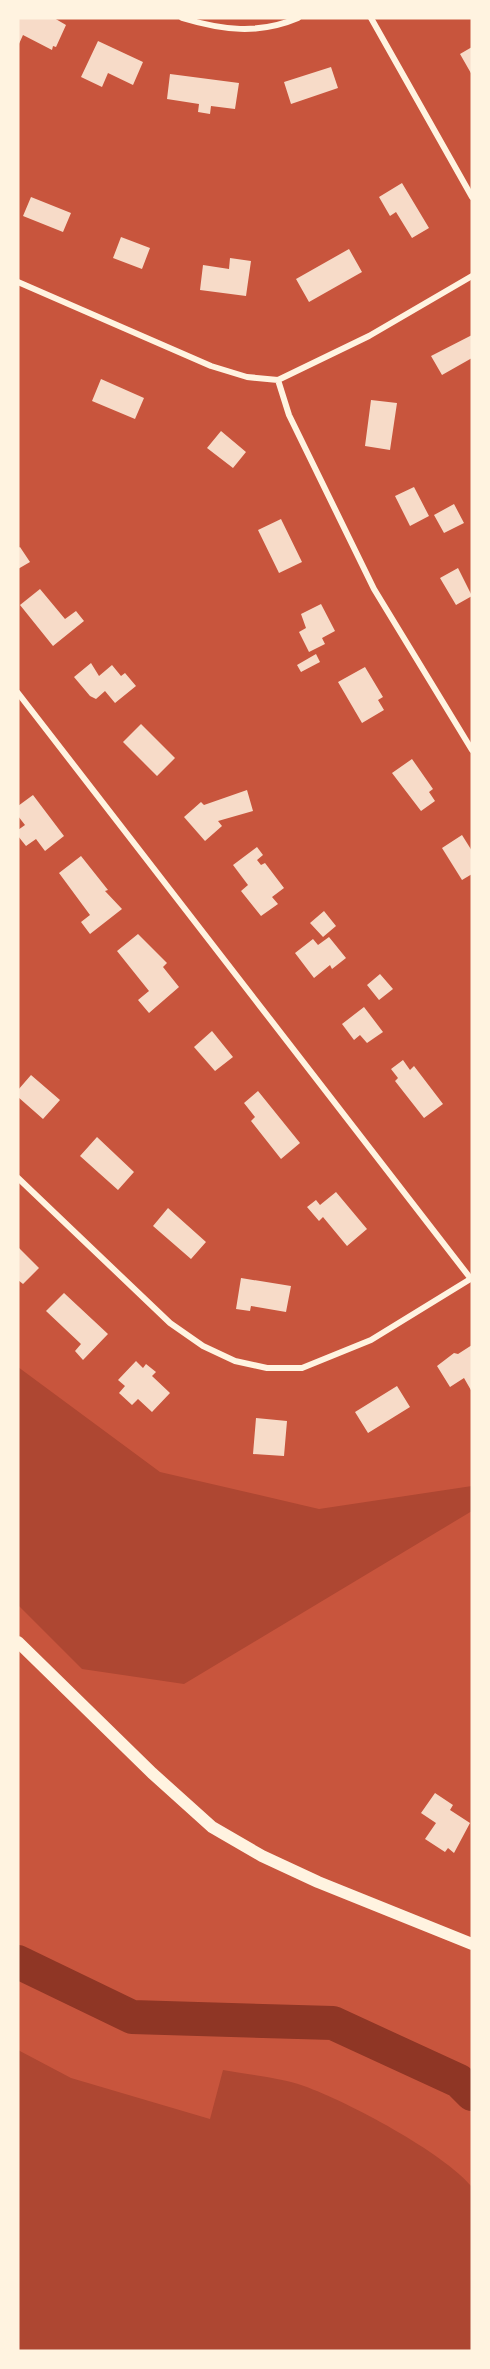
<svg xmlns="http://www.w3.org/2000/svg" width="490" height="2369" font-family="'Space Grotesk',sans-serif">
  <rect width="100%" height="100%" fill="#c8553d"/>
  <path fill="#ae4732" d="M 18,1367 L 160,1472 L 319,1509 L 472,1486 L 472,1511 L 184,1684 L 82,1669 L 18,1605 Z
    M 18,2050 L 71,2078 L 210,2119 L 223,2070 C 250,2075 279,2077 304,2086 C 348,2102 443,2152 472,2187 L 472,2351 L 18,2351 Z"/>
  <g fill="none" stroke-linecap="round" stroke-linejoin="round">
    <path stroke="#8f3625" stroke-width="34" d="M 18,1962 L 132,2017 L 333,2023 L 459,2081 L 472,2094"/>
  </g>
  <path fill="#f7dbc8" d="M 18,18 L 54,18 L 66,25 L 56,47 L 53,46 L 52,50 L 23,35 L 18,46 Z
    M 98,41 L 143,62 L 133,85 L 108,73 L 102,87 L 81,77 Z
    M 472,47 L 472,75 L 460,54 Z
    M 331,67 L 338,88 L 291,104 L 284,82 Z
    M 170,74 L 239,83 L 235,109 L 211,106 L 210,114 L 198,112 L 199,104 L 167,99 Z
    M 402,183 L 429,228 L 412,238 L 396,212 L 390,216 L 379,197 Z
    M 31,197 L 71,213 L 63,232 L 23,216 Z
    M 121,237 L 150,248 L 142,269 L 113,258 Z
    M 349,249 L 362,272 L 309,302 L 296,279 Z
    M 230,258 L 251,261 L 246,296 L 200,290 L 203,265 L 229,269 Z
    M 472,335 L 472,358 L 442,375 L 431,356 Z
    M 101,379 L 144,398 L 135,419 L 92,401 Z
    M 371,400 L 397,403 L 390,450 L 365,446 Z
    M 221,431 L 246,452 L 233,468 L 207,448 Z
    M 414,487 L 429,516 L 410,526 L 395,496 Z
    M 454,504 L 464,523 L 444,533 L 434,515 Z
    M 281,519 L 302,562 L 279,573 L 258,530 Z
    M 20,547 L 30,562 L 18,569 L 18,548 Z
    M 458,568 L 472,596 L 456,605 L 440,578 Z
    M 40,589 L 65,619 L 76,611 L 84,621 L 53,646 L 20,605 Z
    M 321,604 L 335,631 L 322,638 L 325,644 L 309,652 L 299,632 L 306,628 L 301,614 Z
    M 316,654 L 320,662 L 301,672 L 297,665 Z
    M 91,663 L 99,676 L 112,665 L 121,676 L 125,673 L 136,686 L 115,703 L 105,691 L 96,699 L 90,696 L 74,677 Z
    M 365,667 L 383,697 L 378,700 L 384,710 L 362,723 L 338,682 Z
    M 141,724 L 175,758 L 157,776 L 123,742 Z
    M 412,759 L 433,789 L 429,792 L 435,801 L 421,811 L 392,773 Z
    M 247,790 L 253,811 L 218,821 L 222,826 L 205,841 L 184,817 L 201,802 L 204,805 Z
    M 33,795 L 64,836 L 45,851 L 36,839 L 26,846 L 18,836 L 18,830 L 25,825 L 18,816 L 18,806 Z
    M 462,835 L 472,851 L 472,874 L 462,880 L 442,848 Z
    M 257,847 L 263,855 L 257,860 L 261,865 L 265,863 L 284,888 L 272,897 L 278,904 L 261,916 L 241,891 L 248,885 L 233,865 Z
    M 81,856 L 108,890 L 105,891 L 122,909 L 90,934 L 81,922 L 90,915 L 59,873 Z
    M 324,911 L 336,926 L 323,937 L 310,923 Z
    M 138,934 L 167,963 L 163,967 L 179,987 L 149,1013 L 138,1000 L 149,991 L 117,951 Z
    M 329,937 L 346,958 L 332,969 L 330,965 L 314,978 L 295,953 L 313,939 L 318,945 Z
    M 380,974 L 393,989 L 379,1000 L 367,985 Z
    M 364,1007 L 383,1032 L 367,1043 L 360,1035 L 354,1040 L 342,1024 Z
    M 212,1031 L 233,1057 L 215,1071 L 194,1047 Z
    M 403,1060 L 410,1070 L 414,1066 L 443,1104 L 424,1118 L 395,1081 L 398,1078 L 391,1069 Z
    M 31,1075 L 60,1100 L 43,1119 L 18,1097 L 18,1090 Z
    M 258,1091 L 300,1143 L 281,1159 L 251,1121 L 255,1117 L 244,1103 Z
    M 97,1137 L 134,1172 L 118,1190 L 80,1156 Z
    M 336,1192 L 367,1229 L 347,1246 L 323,1217 L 319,1221 L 307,1207 L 316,1200 L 320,1205 Z
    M 168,1208 L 206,1242 L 191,1259 L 153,1226 Z
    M 18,1247 L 39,1268 L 23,1284 L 18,1280 Z
    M 241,1278 L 291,1286 L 286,1312 L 251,1306 L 250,1311 L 236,1309 Z
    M 64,1293 L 108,1334 L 83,1360 L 75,1351 L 81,1344 L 46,1311 Z
    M 472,1345 L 472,1392 L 464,1378 L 450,1387 L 437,1366 L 454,1353 L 458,1354 Z
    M 136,1361 L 143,1368 L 146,1364 L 156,1372 L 152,1376 L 170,1393 L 152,1412 L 138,1399 L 132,1405 L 119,1393 L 125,1386 L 118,1380 Z
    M 397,1386 L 410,1407 L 368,1433 L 355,1412 Z
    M 256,1418 L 287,1421 L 284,1456 L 253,1454 Z
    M 435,1793 L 453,1805 L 450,1810 L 470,1823 L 454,1853 L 448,1848 L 445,1852 L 425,1839 L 436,1823 L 421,1813 Z"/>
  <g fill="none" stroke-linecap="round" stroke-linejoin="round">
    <path stroke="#fff3e0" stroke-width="6" d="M 182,18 C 222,30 258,35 298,18
      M 371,18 L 472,197
      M 18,282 L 211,366 L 247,377 L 278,380 L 369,336 L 472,276
      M 278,380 L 289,415 L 374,589 L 472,750
      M 18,693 L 471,1279
      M 18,1178 L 170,1323 L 203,1346 L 235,1361 L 267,1368 L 302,1368 L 371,1340 L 472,1278"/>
    <path stroke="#fff3e0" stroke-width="12" d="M 18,1642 L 152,1773 L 212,1827 L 262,1856 L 318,1882 L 472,1944"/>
  </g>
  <rect width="490" height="2369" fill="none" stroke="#fff3e0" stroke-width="39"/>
</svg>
